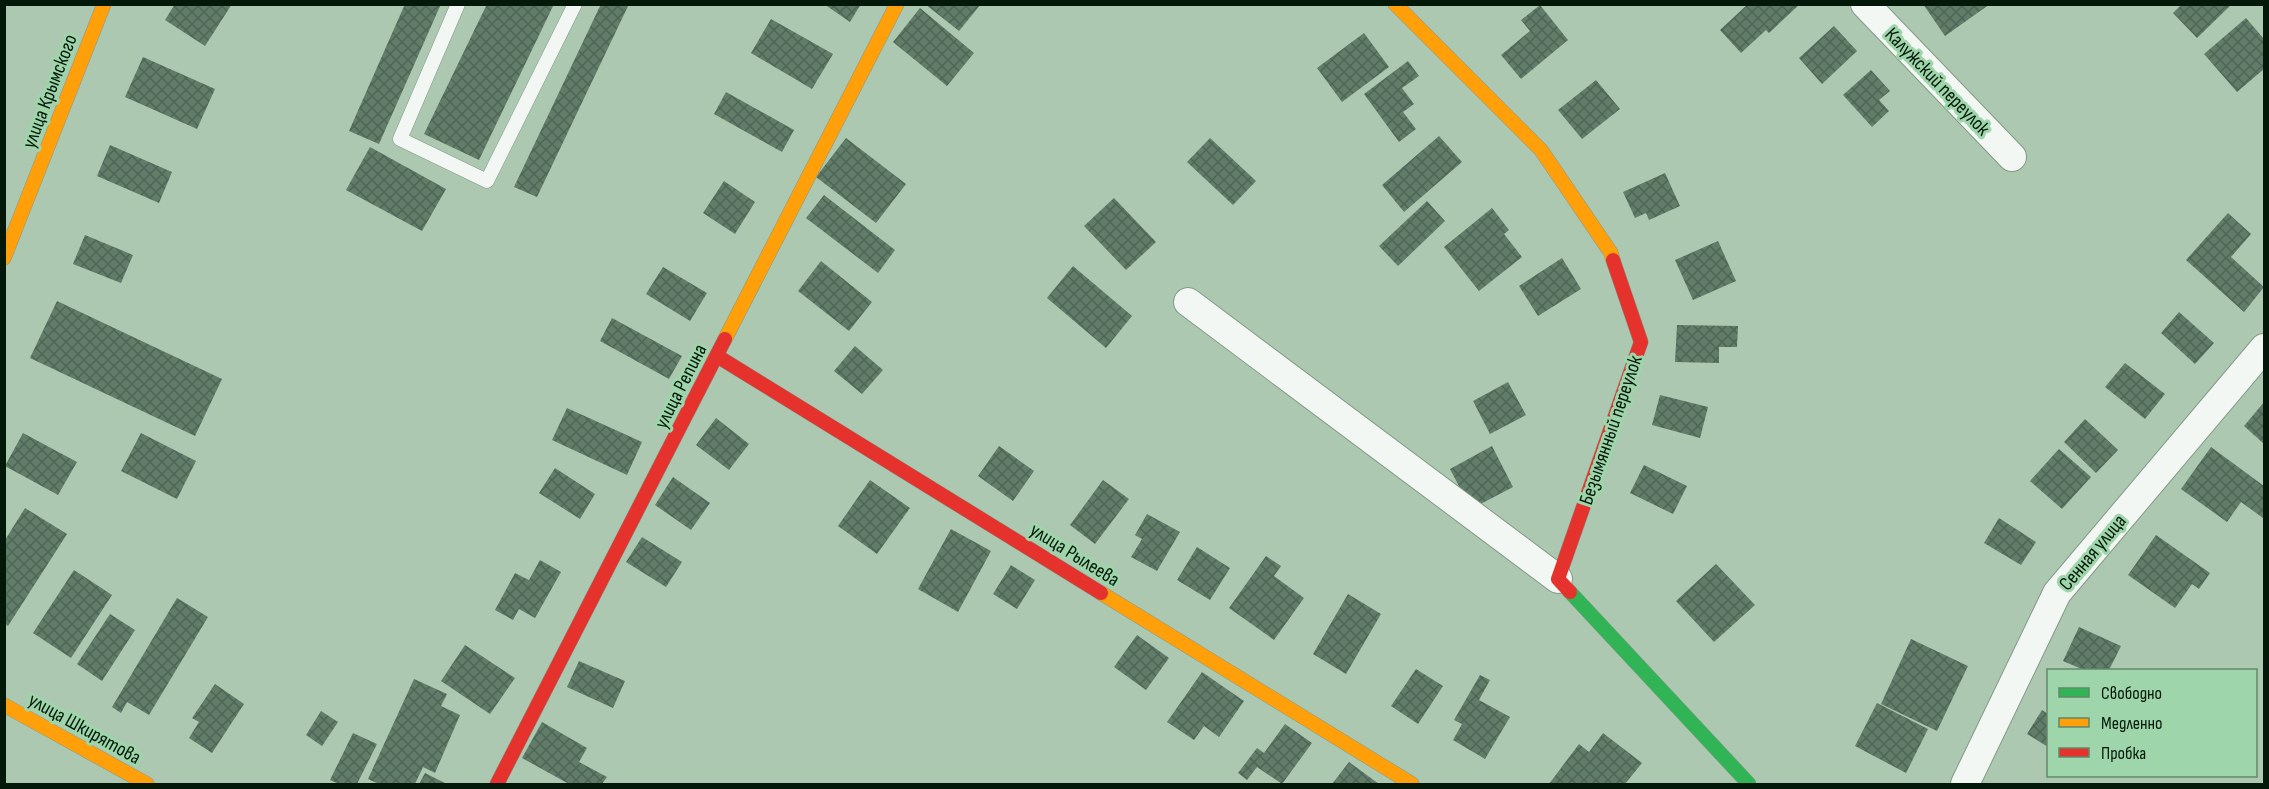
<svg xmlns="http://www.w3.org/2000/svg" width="2269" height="789" font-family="'Sofia Sans Condensed',sans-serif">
  <defs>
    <pattern id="building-cross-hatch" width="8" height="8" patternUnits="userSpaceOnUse" patternTransform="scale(1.5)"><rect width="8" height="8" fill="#617d6a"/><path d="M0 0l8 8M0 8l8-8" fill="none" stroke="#4e6555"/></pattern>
  </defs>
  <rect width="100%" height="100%" fill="#acc8b1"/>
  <path fill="url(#building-cross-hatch)" d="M 175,4 L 232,4 L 205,46 L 165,20 Z
    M 405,4 L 441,4 L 379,144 L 349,131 Z
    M 487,4 L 554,4 L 479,160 L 424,134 Z
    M 601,4 L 629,4 L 537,197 L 514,187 Z
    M 824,4 L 861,4 L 850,22 Z
    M 925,4 L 981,4 L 959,31 Z
    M 1748,4 L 1800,4 L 1769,33 L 1766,30 L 1741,53 L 1720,30 Z
    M 1923,4 L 1990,4 L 1945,36 Z
    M 2182,4 L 2232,4 L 2197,38 L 2173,13 Z
    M 1540,5 L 1568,40 L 1521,79 L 1501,55 L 1530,31 L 1521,20 Z
    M 920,8 L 974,53 L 947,86 L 893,42 Z
    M 2246,18 L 2264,39 L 2264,69 L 2237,92 L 2204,54 Z
    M 771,19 L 833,54 L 812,89 L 751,53 Z
    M 1834,26 L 1857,51 L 1822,84 L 1799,58 Z
    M 1364,33 L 1389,67 L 1342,102 L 1317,68 Z
    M 143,57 L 215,89 L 197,129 L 125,97 Z
    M 1408,61 L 1419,76 L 1402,88 L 1414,104 L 1403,112 L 1416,129 L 1399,142 L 1364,94 Z
    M 1871,70 L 1890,91 L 1879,100 L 1889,111 L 1872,127 L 1843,95 Z
    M 1596,80 L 1620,109 L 1582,139 L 1558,110 Z
    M 726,92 L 794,130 L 782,152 L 714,114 Z
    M 1439,136 L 1462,162 L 1404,212 L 1382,185 Z
    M 846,138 L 906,184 L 876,223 L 816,177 Z
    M 1210,138 L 1256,181 L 1233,205 L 1187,162 Z
    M 110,145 L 172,172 L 159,203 L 97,176 Z
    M 370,147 L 446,189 L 422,231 L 346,190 Z
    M 1665,173 L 1680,206 L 1649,220 L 1646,213 L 1635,218 L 1623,192 Z
    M 724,181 L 755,202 L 735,234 L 703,213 Z
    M 824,195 L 895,250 L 878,273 L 806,218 Z
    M 1114,198 L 1156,242 L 1126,270 L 1084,226 Z
    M 1427,201 L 1445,221 L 1398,266 L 1379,246 Z
    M 1492,208 L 1509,230 L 1504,234 L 1522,257 L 1479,291 L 1444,247 Z
    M 2228,213 L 2251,234 L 2231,257 L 2264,287 L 2244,312 L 2186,260 Z
    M 85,235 L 133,255 L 121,283 L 73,264 Z
    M 1718,241 L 1736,281 L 1693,300 L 1675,260 Z
    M 1562,258 L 1581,289 L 1538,316 L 1519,286 Z
    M 821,261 L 872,302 L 849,331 L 798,291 Z
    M 1073,266 L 1132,316 L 1106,348 L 1047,298 Z
    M 663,267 L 707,293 L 690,321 L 646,294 Z
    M 57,301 L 222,379 L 195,436 L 30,358 Z
    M 2179,312 L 2214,343 L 2195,364 L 2161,333 Z
    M 612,318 L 682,356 L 669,379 L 600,341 Z
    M 1677,325 L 1738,326 L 1737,347 L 1719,347 L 1719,363 L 1675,362 Z
    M 855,346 L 883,370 L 862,394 L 834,371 Z
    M 2125,363 L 2165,394 L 2145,419 L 2105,387 Z
    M 1508,382 L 1526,415 L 1490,434 L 1473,401 Z
    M 1660,395 L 1708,407 L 1700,438 L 1652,425 Z
    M 2264,402 L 2264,444 L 2244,426 Z
    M 567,408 L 642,442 L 627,475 L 552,440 Z
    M 716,418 L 749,444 L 729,470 L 696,445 Z
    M 2085,419 L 2118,450 L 2096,473 L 2064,442 Z
    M 23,433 L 77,462 L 58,495 L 5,466 Z
    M 141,433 L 196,461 L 177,499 L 121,471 Z
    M 999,446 L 1034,471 L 1013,501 L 978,476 Z
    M 1492,446 L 1513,487 L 1471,509 L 1450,469 Z
    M 2211,447 L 2264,486 L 2264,516 L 2263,518 L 2241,502 L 2227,522 L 2181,489 Z
    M 2059,449 L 2091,477 L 2062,509 L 2030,481 Z
    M 1644,465 L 1687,486 L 1673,514 L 1630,493 Z
    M 555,468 L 595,494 L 580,519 L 539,493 Z
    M 673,477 L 710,503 L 691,530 L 655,505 Z
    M 870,480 L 910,508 L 877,554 L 838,526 Z
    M 1103,480 L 1129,499 L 1095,544 L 1070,525 Z
    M 25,508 L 67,534 L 8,626 L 5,624 L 5,540 Z
    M 1147,514 L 1180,532 L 1157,571 L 1131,557 L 1142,539 L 1135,535 Z
    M 1999,518 L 2036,542 L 2021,565 L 1984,543 Z
    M 951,529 L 991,551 L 958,612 L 918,589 Z
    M 2156,535 L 2210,573 L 2199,589 L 2192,584 L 2175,608 L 2128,575 Z
    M 642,537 L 682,562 L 666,587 L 626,562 Z
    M 1197,547 L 1230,568 L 1210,600 L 1177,580 Z
    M 1266,556 L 1281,566 L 1274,576 L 1304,598 L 1274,640 L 1229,608 Z
    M 540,560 L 561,572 L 535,618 L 519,609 L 513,620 L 495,610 L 515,573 L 529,580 Z
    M 1716,564 L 1755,605 L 1714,642 L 1676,601 Z
    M 1011,565 L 1035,580 L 1017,609 L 993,594 Z
    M 74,570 L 112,595 L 71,658 L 33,633 Z
    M 1348,594 L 1381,614 L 1346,674 L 1313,654 Z
    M 177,598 L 208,617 L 149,715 L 127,702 L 121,713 L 112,707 Z
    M 110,614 L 135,630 L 102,681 L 77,664 Z
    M 2079,627 L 2121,646 L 2109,670 L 2084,670 L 2063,661 Z
    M 1137,635 L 1169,658 L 1146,690 L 1114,667 Z
    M 1911,639 L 1968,666 L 1937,731 L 1881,704 Z
    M 465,645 L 515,678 L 490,714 L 441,681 Z
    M 579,661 L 625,681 L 613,708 L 567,687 Z
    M 1416,669 L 1443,686 L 1418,724 L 1391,706 Z
    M 1202,672 L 1244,701 L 1219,737 L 1204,726 L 1194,740 L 1167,722 Z
    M 1480,675 L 1490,680 L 1479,700 L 1510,717 L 1485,759 L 1453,740 L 1462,724 L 1454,720 Z
    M 414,679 L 447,694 L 441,706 L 460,715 L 435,773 L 423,767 L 415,784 L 379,784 L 368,779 Z
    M 215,684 L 244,704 L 212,753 L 189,738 L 199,722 L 192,718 Z
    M 1877,703 L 1928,729 L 1906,773 L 1855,746 Z
    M 2042,710 L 2048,714 L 2048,747 L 2027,734 Z
    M 321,711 L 338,722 L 322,746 L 306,735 Z
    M 542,722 L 587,748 L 579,762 L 607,777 L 602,784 L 569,784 L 522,758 Z
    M 1285,724 L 1312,743 L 1282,784 L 1257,767 L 1247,780 L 1238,773 L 1257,748 L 1264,753 Z
    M 353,733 L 377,744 L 357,784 L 339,784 L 330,780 Z
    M 1603,733 L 1642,763 L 1625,784 L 1549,784 L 1579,744 L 1589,752 Z
    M 1349,762 L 1379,784 L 1332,784 Z
    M 425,773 L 447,784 L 419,784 Z"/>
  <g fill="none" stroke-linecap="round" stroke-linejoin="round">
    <defs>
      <path id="lane" d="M 458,4 L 400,139 L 487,181 L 575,4"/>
      <path id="street" d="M 1865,4 L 2012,157
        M 1188,302 L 1558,579
        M 1965,784 L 2057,593 L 2264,348"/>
      <path id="fast" d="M 1570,592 L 1749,784"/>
      <path id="slow" d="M 1395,4 L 1541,150 L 1611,253 L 1613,260
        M 4,258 L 104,4
        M 725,339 L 897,4
        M 1101,593 L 1412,784
        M 4,705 L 147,784"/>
      <path id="jam" d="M 717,356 L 1101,593
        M 1570,592 L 1558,579 L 1641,342 L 1613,260
        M 497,784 L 725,339"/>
    </defs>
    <use href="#lane" stroke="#849a88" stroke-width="15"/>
    <use href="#street" stroke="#849a88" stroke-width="30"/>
    <use href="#fast" stroke="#849a88" stroke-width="15"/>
    <use href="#slow" stroke="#849a88" stroke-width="15"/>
    <use href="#jam" stroke="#849a88" stroke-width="15"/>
    <use href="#lane" stroke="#f3f7f3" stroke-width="14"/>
    <use href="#street" stroke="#f3f7f3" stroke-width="28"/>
    <use href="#fast" stroke="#30b455" stroke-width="14"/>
    <use href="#slow" stroke="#ff9f0a" stroke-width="14"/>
    <use href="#jam" stroke="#e5322d" stroke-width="14"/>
  </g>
  <g text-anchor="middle" stroke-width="6" stroke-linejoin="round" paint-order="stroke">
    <g font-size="20" fill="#041809" stroke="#9fd5aa">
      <text transform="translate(1938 81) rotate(46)" y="7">Калужский переулок</text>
      <text transform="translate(49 91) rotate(-69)" y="7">улица Крымского</text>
      <text transform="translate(680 386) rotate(-63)" y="7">улица Репина</text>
      <text transform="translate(1610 430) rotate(-71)" y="7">Безымянный переулок</text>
      <text transform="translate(2092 552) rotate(-50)" y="7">Сенная улица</text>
      <text transform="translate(1075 554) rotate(32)" y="7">улица Рылеева</text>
      <text transform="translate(85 728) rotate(29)" y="7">улица Шкирятова</text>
    </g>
  </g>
  <rect width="2269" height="789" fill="none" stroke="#041809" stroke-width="12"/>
  <rect x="2047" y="669" width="210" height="108" fill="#9fd5aa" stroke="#61896a" stroke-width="1.5"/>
  <rect x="2059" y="688" width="30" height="9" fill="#30b455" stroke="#61896a" stroke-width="1.5"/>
  <text x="2101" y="699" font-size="18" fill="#041809">Свободно</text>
  <rect x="2059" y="718" width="30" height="9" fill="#ff9f0a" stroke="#61896a" stroke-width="1.5"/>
  <text x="2101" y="729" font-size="18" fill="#041809">Медленно</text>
  <rect x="2059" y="748" width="30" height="9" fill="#e5322d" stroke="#61896a" stroke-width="1.5"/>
  <text x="2101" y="759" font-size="18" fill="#041809">Пробка</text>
</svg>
